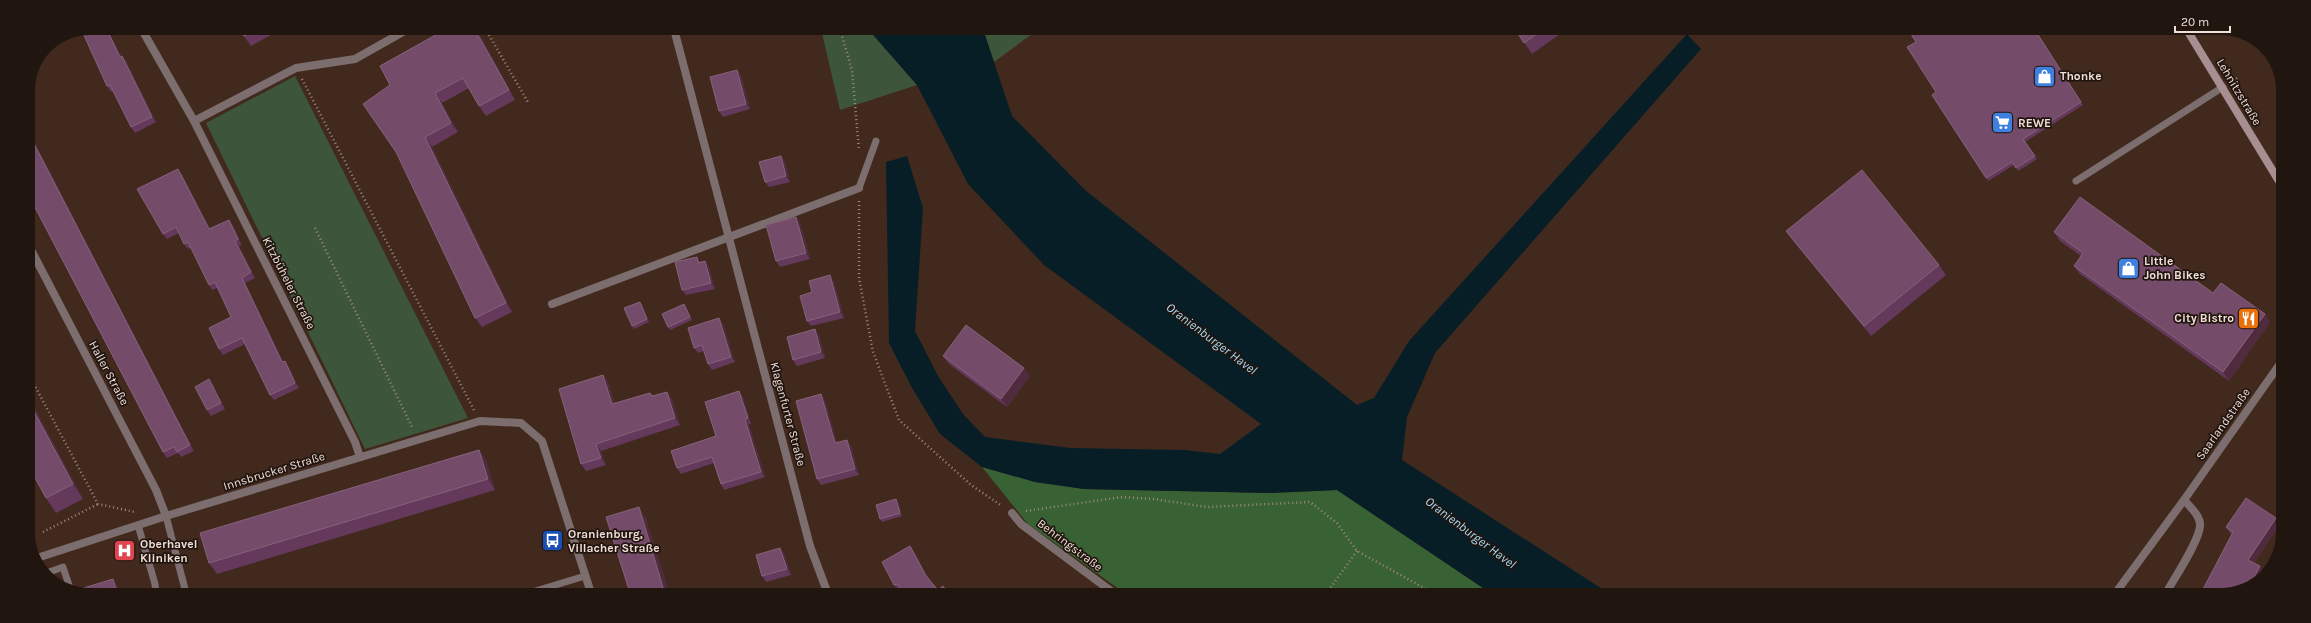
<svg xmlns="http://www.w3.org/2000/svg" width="2311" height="623" font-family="Karla,sans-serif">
  <rect width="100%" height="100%" fill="#42291d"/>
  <path fill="#3d553a" d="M 821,29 L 868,29 L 917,85 L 840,110 Z
    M 983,29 L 1039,29 L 994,62 Z
    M 295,76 L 468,418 L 365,449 L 206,123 Z"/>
  <path fill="#396234" d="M 982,467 L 1035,482 L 1084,489 L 1269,493 L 1337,490 L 1492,594 L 1126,594 L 1028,524 Z"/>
  <path fill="#071e27" d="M 868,29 L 983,29 L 1012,116 L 1085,190 L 1357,405 L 1374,398 L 1409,341 L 1687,34 L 1701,49 L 1435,353 L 1407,417 L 1402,460 L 1610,594 L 1492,594 L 1337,490 L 1269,493 L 1084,489 L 1035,482 L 982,467 L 940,434 L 912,388 L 889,343 L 886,162 L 907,156 L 923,208 L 915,331 L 938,376 L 963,414 L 985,437 L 1070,448 L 1184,450 L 1220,454 L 1261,424 L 1044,265 L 968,184 L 917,85 Z"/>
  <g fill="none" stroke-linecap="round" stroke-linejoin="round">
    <path stroke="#9e8980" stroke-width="2.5" stroke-dasharray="1 3" stroke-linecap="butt" d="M 485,28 L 529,104
      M 840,29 L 852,70 L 859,150
      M 302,79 L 474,410
      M 2233,81 L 2239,77
      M 859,201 L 859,278 L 873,352 L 899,420 L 971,485 L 1002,506
      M 315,228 L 413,429
      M 28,373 L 98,504 L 135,512
      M 1026,511 L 1122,497 L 1154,499 L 1207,507 L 1310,502 L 1337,523 L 1357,551 L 1435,594
      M 43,532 L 98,504
      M 1326,594 L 1357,551"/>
    <path stroke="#7c6d6e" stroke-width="7" d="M 2076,181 L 2223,87
      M 859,188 L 876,141
      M 166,516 L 186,593
      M 138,525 L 155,584 L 156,593
      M 44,574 L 63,567 L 71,591
      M 529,593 L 585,576"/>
    <path stroke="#7c6d6e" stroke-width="8" d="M 141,28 L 194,121 L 355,442 L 360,457
      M 674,29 L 810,546 L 828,594
      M 194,121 L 296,68 L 355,59 L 410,28
      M 28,244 L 156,490 L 166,516
      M 552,304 L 859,188
      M 1012,513 L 1021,524 L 1115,594
      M 37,558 L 166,516 L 480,421 L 521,423 L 542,441 L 591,593
      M 2165,595 C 2173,580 2199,542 2200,526 C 2201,516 2190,507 2184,500"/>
    <path stroke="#7c6d6e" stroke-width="8" d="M 2114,595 L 2184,500 L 2282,361"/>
    <path stroke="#a78e91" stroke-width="8" d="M 2187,30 L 2282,186"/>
  </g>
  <path fill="#64395c" d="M 107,28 L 121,56 L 122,56 L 126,61 L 156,122 L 135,133 L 131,127 L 113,91 L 111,92 L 107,86 Z
    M 240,28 L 284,28 L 251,46 L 244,36 Z
    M 476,28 L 515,100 L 486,116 L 479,106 L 469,88 L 442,103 L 458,132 L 432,147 L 512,312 L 482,327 L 475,318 L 396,152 Z
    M 1515,29 L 1567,29 L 1532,54 Z
    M 2035,30 L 2083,105 L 2025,142 L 2037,159 L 2018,171 L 2014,165 L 1988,181 L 1932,95 L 1936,92 L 1916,42 Z
    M 741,75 L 750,109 L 723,117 L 719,111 Z
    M 28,130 L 194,451 L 181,457 L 178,453 L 167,458 L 163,452 L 28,194 Z
    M 781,156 L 785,162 L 790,182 L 769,187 L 765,182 Z
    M 182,175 L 210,229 L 233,225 L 242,245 L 239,246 L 255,278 L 245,283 L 283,361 L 288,366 L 299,388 L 274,400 L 270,395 L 245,344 L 223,355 L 219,349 L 231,317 L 217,288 L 212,290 L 209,285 L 191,248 L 188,249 L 184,244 L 179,233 L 167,239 L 163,234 Z
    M 800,223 L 810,259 L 780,267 L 776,261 Z
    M 1786,231 L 1939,265 L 1946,275 L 1871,336 L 1794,242 Z
    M 2054,232 L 2213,293 L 2265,314 L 2270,322 L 2229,381 L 2080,274 L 2074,266 L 2081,256 L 2060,241 Z
    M 697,257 L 700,262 L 705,261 L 709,267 L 715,289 L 686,295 L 682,290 Z
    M 834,281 L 844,318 L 811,326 L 807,321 L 812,292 Z
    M 642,305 L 649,322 L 634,329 L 632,326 Z
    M 686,307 L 692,320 L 670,330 L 668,327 Z
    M 719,318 L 723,324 L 735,362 L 712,370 L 708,364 L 704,351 L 698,353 L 694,348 Z
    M 819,335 L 825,358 L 797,366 L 793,360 Z
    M 943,356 L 1030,376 L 1007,407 L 949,364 Z
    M 603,375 L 608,382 L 615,404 L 650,393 L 653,396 L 667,392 L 672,399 L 680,425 L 601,451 L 606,465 L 586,471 L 581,464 Z
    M 213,385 L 225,409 L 211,416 L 207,410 Z
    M 739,391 L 743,397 L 751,424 L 749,424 L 765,477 L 724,490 L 721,484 L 714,463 L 681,474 L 677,468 L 716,436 Z
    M 821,394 L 825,400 L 837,443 L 851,446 L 859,475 L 821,485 L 817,479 Z
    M 28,395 L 83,499 L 56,513 L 46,498 L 28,465 Z
    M 479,450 L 486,460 L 495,490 L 217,574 L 209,563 Z
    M 898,502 L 902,516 L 882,522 L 880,519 Z
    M 2276,518 L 2280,524 L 2254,563 L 2264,572 L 2259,582 L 2232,534 L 2230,533 L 2226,527 Z
    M 910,546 L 914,552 L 929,579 L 938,590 L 949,594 L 904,594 L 901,590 L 898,591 L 894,585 Z
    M 784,553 L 791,575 L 766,582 L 762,576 Z"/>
  <path fill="#502b3d" d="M 106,28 L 107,28 L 124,62 L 120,57 Z
    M 474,28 L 476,28 L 515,100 L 509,90 Z
    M 122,56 L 126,61 L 156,122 L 152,117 Z
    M 737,70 L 741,75 L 750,109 L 746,104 Z
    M 435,93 L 442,103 L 458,132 L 451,123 Z
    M 28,130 L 194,451 L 190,445 L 28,132 Z
    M 425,137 L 432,147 L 512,312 L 506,303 Z
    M 781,156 L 785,162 L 790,182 L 786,176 Z
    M 178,169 L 182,175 L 213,235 L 209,229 Z
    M 796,217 L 800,223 L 810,259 L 806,253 Z
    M 229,220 L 233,225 L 242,245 L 238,239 Z
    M 235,241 L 239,246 L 255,278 L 251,272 Z
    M 705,261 L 709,267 L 715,289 L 711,283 Z
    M 830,275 L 834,281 L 844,318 L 840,312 Z
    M 242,278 L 245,283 L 286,367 L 282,362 Z
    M 640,302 L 642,305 L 649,322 L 647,319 Z
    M 684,304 L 686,307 L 692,320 L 690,317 Z
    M 2265,314 L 2270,322 L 2229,381 L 2223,372 Z
    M 719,318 L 723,324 L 735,362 L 731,357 Z
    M 815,329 L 819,335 L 825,358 L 821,352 Z
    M 285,361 L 288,366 L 299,388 L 295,383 Z
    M 1024,368 L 1030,376 L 1007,407 L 1001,399 Z
    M 603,375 L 608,382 L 617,411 L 612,404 Z
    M 209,379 L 213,385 L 225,409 L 221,403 Z
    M 739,391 L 743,397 L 751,424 L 748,418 Z
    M 667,392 L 672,399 L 680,425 L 675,418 Z
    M 821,394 L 825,400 L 839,449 L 835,443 Z
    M 28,395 L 83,499 L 73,484 L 28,400 Z
    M 745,419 L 749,424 L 765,477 L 761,472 Z
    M 847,440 L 851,446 L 859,475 L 855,469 Z
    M 596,444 L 601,451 L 606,465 L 601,458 Z
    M 479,450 L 486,460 L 495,490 L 488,479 Z
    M 896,499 L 898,502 L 902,516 L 900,513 Z
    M 639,507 L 646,518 L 670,594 L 665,594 Z
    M 2276,518 L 2280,524 L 2252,566 L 2248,560 Z
    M 910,546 L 914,552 L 930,581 L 926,576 Z
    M 780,548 L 784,553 L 791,575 L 787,569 Z
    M 2260,566 L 2264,572 L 2259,582 L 2250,585 Z
    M 113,579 L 122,593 L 117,593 Z"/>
  <path fill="#744b69" stroke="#87627b" d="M 90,28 L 106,28 L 120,57 L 122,56 L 152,117 L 131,127 L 110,85 L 107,86 L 82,31 Z
    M 240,28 L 257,28 L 244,36 Z
    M 448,28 L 474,28 L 509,90 L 479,106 L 463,78 L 435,93 L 451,123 L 425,137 L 506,303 L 475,318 L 396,152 L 363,104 L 390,85 L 380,66 Z
    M 1515,29 L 1544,29 L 1524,43 Z
    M 1919,30 L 2035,30 L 2081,102 L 2023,139 L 2035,156 L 2016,168 L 2012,162 L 1986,178 L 1932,95 L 1936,92 L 1907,47 L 1916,42 L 1911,34 Z
    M 737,70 L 746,104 L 719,111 L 710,77 Z
    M 28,132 L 190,445 L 177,452 L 174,447 L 163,452 L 28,194 Z
    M 781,156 L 786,176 L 765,182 L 759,162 Z
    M 178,169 L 209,229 L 229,220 L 238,239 L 235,241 L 251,272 L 242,278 L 282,362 L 285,361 L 295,383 L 270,395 L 242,338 L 219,349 L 209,328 L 231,317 L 215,282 L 209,285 L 188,242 L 184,244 L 176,227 L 163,234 L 137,189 Z
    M 1862,170 L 1939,265 L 1864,326 L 1786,231 Z
    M 2080,197 L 2213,293 L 2221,283 L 2265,314 L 2223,372 L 2074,266 L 2083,253 L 2054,232 Z
    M 796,217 L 806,253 L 776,261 L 766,225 Z
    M 697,257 L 698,263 L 705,261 L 711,283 L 682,290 L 675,262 Z
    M 830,275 L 840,312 L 807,321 L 800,296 L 812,292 L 809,281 Z
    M 640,302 L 647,319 L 632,326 L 624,308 Z
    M 684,304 L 690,317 L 668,327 L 662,314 Z
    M 719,318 L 731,357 L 708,364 L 702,345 L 694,348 L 688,328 Z
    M 966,325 L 1024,368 L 1001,399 L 943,356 Z
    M 815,329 L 821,352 L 793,360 L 787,337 Z
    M 603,375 L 612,404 L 650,393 L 652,396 L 667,392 L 675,418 L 596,444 L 601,458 L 581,464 L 559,389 Z
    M 209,379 L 221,403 L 207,410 L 195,387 Z
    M 739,391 L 748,418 L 745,419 L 761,472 L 721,484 L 712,457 L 677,468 L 671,451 L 716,436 L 705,402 Z
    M 821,394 L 835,443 L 847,440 L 855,469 L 817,479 L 796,401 Z
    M 28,400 L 73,484 L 46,498 L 28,465 Z
    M 479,450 L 488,479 L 209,563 L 200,533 Z
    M 2246,498 L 2276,518 L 2248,560 L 2260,566 L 2250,585 L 2221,595 L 2200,595 L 2233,532 L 2226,527 Z
    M 896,499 L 900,513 L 880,519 L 876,505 Z
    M 639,507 L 665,594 L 630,593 L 606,517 Z
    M 910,546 L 926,576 L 938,590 L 943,586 L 949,594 L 905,594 L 897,584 L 894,585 L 882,562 Z
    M 780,548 L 787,569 L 762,576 L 756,555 Z
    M 113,579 L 117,593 L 78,593 L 77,590 Z"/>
  <defs>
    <symbol id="shop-square" viewBox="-11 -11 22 22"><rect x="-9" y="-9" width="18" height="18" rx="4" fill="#3f7fe0" stroke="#211510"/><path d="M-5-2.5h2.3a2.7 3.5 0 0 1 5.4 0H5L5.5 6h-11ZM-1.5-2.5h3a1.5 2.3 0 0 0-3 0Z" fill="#fff"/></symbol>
    <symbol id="supermarket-square" viewBox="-11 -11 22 22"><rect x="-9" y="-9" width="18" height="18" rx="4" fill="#3f7fe0" stroke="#211510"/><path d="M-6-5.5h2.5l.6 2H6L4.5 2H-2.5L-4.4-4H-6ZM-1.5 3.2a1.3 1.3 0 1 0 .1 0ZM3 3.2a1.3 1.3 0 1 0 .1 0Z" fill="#fff"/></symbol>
    <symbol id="restaurant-square" viewBox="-11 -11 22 22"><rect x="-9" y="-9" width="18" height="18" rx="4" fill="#e8710a" stroke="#211510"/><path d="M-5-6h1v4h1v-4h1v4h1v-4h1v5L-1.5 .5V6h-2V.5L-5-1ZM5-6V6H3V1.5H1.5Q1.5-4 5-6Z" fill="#fff"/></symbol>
    <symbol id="bus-square" viewBox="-11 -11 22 22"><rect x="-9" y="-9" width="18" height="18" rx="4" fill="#1a4fb4" stroke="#211510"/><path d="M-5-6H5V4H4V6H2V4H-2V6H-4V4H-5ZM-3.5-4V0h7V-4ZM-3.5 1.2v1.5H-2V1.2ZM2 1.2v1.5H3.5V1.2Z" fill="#fff"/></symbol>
    <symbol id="hospital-square" viewBox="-11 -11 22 22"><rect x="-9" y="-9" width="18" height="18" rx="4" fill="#e0444e" stroke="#211510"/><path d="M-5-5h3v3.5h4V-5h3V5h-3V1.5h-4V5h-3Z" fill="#fff"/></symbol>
  </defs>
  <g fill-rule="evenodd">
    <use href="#shop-square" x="2032" y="64" width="25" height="25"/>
    <use href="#supermarket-square" x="1990" y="110" width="25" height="25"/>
    <use href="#shop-square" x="2116" y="256" width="25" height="25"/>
    <use href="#restaurant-square" x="2236" y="306" width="25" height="25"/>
    <use href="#bus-square" x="540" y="528" width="25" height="25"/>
    <use href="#hospital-square" x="112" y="538" width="25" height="25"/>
  </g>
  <g text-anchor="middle" stroke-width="3.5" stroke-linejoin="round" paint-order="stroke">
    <g font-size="12" font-weight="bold" fill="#f0ded7" stroke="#211510" text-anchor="start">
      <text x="2060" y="80">Thonke</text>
      <text x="2018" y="127">REWE</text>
      <text x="2144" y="265">Little<tspan x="2144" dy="14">John Bikes</tspan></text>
      <text x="2234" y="322" text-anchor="end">City Bistro</text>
      <text x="568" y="538">Oranienburg,<tspan x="568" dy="14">Villacher Straße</tspan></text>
      <text x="140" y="548">Oberhavel<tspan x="140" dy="14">Kliniken</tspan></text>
    </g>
    <g font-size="12" fill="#f0ded7" stroke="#211510">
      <text transform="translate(2239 92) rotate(59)" y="4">Lehnitzstraße</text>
      <text transform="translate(289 283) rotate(63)" y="4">Kitzbüheler Straße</text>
      <text transform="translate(109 373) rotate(62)" y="4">Haller Straße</text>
      <text transform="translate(788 414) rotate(75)" y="4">Klagenfurter Straße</text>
      <text transform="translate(2223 424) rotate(-55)" y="4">Saarlandstraße</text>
      <text transform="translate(274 471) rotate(-17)" y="4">Innsbrucker Straße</text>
      <text transform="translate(1070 545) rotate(37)" y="4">Behringstraße</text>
    </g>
    <g font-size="13" font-style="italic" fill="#a2dcf6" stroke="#211510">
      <text transform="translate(1212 338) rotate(37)" y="5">Oranienburger Havel</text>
      <text transform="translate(1471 532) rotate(37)" y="5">Oranienburger Havel</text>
    </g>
  </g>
  <path d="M0 0H2311V623H0ZM90 35H2221A55 55 0 0 1 2276 90V533A55 55 0 0 1 2221 588H90A55 55 0 0 1 35 533V90A55 55 0 0 1 90 35Z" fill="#211510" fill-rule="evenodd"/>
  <path d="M2175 26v6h55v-6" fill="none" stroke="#f0ded7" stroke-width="2"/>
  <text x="2181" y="26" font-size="12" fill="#f0ded7" stroke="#211510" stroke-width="3" paint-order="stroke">20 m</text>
</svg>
